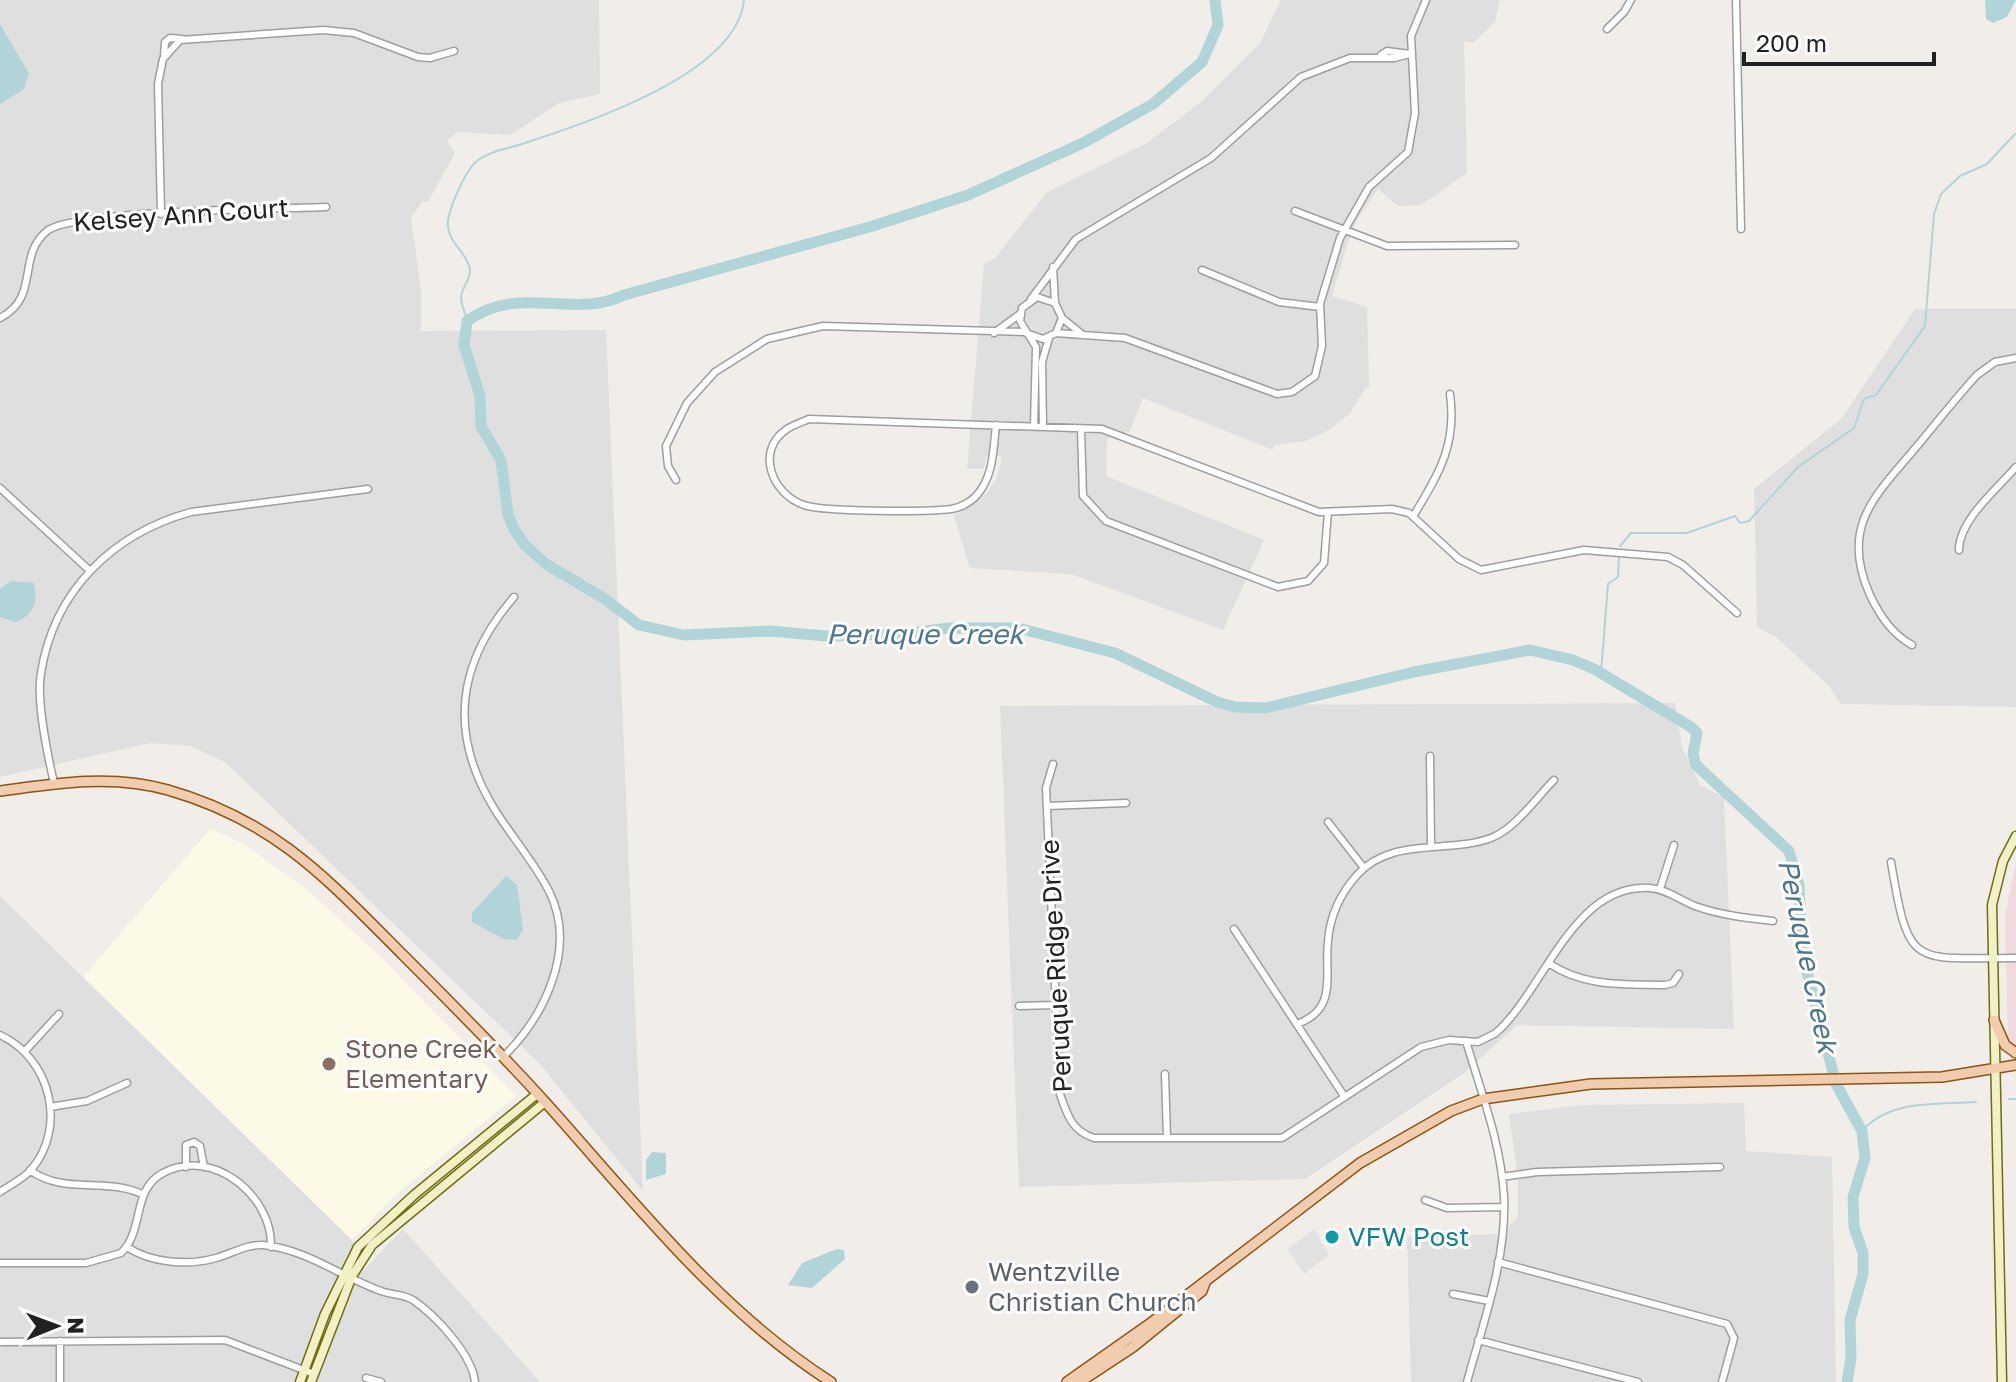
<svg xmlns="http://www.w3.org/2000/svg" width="2016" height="1382" font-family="'Golos Text',sans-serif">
  <rect width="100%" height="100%" fill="#f1ede9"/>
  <path fill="#dfdfdf" d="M 0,0 L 599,0 L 600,94 L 559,103 L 510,135 L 457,132 L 447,141 L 455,153 L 428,202 L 423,201 L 411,217 L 421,292 L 421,331 L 606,330 L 643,1191 L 539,1063 L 225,762 L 190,746 L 150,743 L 0,777 Z
    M 1281,0 L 1500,0 L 1495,22 L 1473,43 L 1464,41 L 1467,173 L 1421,205 L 1398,206 L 1378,189 L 1357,220 L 1347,245 L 1332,296 L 1367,307 L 1369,388 L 1366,387 L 1350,413 L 1329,430 L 1306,441 L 1274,445 L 1273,450 L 1143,398 L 1130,431 L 1107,439 L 1106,476 L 1264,540 L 1223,630 L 1071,574 L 970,568 L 954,516 L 987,493 L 997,478 L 1001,461 L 1001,456 L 987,455 L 984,469 L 967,469 L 984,264 L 996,257 L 1046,193 L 1147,143 L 1201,102 L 1260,43 Z
    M 1915,309 L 2016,309 L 2016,707 L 1841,704 L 1829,686 L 1776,637 L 1757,627 L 1754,489 L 1842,418 Z
    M 1675,703 L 1682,748 L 1700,785 L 1724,797 L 1734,1029 L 1517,1025 L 1464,1073 L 1305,1179 L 1019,1187 L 1000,706 Z
    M 0,896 L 355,1243 L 344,1259 L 365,1269 L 403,1229 L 540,1382 L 0,1382 Z
    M 1744,1103 L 1746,1151 L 1832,1157 L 1836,1382 L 1411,1382 L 1407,1236 L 1501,1234 L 1518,1217 L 1518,1179 L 1509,1114 L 1582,1105 Z"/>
  <path fill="#efdbdd" d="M 2016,863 L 2016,1048 L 2008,1044 L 2005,915 Z"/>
  <path fill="#fcf9e7" d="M 210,829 L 242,843 L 305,888 L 383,959 L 516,1096 L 400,1191 L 352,1240 L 83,977 Z"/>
  <path fill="#e1e1e1" d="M 1314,1229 L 1329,1255 L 1304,1274 L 1288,1249 Z"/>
  <path fill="#b0d4d8" d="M 1985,0 L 2016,0 L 2007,17 L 1993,23 L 1986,19 Z
    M 0,24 L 29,74 L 24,89 L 0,104 Z
    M 11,581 L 34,583 C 38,602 35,614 16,622 L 0,617 L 0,589 Z
    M 506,876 L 517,885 L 523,930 L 516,940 L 504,939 L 472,922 L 472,913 Z
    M 652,1152 L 666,1153 L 666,1174 L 646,1180 L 646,1160 Z
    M 837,1249 L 844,1250 L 845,1259 L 812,1288 L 788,1285 L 802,1263 Z"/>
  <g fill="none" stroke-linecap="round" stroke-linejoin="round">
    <path stroke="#b0d4d8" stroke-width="2" d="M 467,321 C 466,314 461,305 461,298 C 461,288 471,280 470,269 C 467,253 450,244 448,227 C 446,213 466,169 477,161 C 491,150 512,148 528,142 C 588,122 737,74 744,0
      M 1620,546 L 1631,533 L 1687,533 L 1735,516 L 1740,523 L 1749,521 L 1798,467 L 1854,428 L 1864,399 L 1876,395 L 1925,326 L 1934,214 L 1941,194 L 1960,176 L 1987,164 L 2015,134
      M 1601,673 L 1608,584 L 1618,577 L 1619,556
      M 2009,1099 L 2016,1099
      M 1862,1131 C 1890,1099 1936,1105 1976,1102"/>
    <path stroke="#b0d4d8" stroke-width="11" d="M 1215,0 L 1218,25 L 1202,62 L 1153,104 L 1083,143 L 968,195 L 873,226 L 624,295 C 573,320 519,283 467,321 L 464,345 L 480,396 L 481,426 L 501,460 L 508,515 L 515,531 L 525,545 L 546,564 L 605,599 L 639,625 L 684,635 L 770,631 L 826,636 L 903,634 L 949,628 L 1018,628 L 1115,653 L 1217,702 L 1235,707 L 1265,708 L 1414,672 L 1530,650 L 1573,660 L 1594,669 L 1691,727 L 1697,733 L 1693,754 L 1696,765 L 1789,851 L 1799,885 L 1802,952 L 1836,1084 L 1862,1131 L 1865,1158 L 1853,1197 L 1854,1227 L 1863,1253 L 1863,1274 L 1850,1320 L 1851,1358 L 1847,1382"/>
    <defs>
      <path id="street" d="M 1736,0 L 1741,229
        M 1607,29 L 1624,12 L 1631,0
        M 164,55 L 165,42 L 170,38 L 182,39
        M 1381,55 L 1387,51 L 1410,54
        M 1295,211 L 1387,246 L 1515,245
        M 161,214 L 158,84 L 163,59 L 180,40 L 323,30 L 354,33 L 418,57 L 430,58 L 454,51
        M 1053,267 L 1055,303
        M 1202,270 L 1279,302 L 1320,307
        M 1031,299 L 1076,239 L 1211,158 L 1301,77 L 1350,58 L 1394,58 L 1410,54
        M 0,318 C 41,297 16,256 47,231 C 72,210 281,209 326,207
        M 1062,318 L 1083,335
        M 994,333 L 1020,314
        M 1026,333 L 1043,339 L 1056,333 L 1062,318 L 1055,303 L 1037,297 L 1022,308 L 1020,321 L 1036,347 L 1034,426
        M 1056,333 L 1125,338 L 1277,394 L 1292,392 L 1315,376 L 1322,346 L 1320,304 L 1340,238 L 1369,187 L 1408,152 L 1415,113 L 1411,36 L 1426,0
        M 996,425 C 993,450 994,475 977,495 C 971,502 960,508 951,509 C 928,512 823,512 804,505 C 773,495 754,451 787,429 C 793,425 802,422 809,419 L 1102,429 L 1319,512 L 1392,509 L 1409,513 L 1459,559 L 1481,570 L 1584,550 L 1668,557 L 1683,565 L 1737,613
        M 1043,426 L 1042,362 L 1049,338
        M 1081,429 L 1083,496 L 1106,521 L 1278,587 L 1308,581 L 1324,563 L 1328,512
        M 676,480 L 668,466 L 666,446 L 687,403 L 715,372 L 767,339 L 823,326 L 1025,332
        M 0,488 L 88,569
        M 1414,515 C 1439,473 1457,445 1450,394
        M 1959,550 C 1959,520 1997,489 2016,467
        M 1912,645 C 1892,634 1880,616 1870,595 C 1839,526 1876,495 1918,445 C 1937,422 1956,398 1977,375 L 1995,362 L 2016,358
        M 1430,756 L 1431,845
        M 1053,764 L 1046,788 L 1060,1094 C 1067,1115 1072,1131 1094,1138 L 1282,1138 L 1421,1047 L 1449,1040 L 1478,1042 L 1496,1033 C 1545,989 1573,883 1650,888 C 1666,889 1680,900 1695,906 C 1720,915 1746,918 1773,921
        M 54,783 C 48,757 36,699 41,673 C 54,591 112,534 191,512 L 368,489
        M 1047,806 L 1126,803
        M 1328,822 L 1364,868
        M 1891,862 C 1909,970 1912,958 2016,958
        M 1660,889 L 1674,845
        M 1234,929 L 1344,1096
        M 1550,964 C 1584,987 1625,984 1665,985 L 1673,983 L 1679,974
        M 1019,1006 L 1055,1005
        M 1297,1024 C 1339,1009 1324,974 1328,941 C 1330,915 1340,894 1357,875 C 1392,836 1448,854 1491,838 C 1515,829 1537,797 1554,780
        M 0,1035 C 50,1058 68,1126 31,1170 C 23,1179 10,1185 0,1192
        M 1466,1041 C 1481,1092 1501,1143 1504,1196 C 1507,1259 1483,1323 1467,1382
        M 25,1051 L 59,1014
        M 503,1057 C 544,1017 578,949 549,891 C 534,862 512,837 495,810 C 448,734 456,664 514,597
        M 1165,1074 L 1167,1138
        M 50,1107 L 87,1101 L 127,1083
        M 186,1167 L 186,1145 L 194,1142 L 200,1146 L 204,1167
        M 30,1170 C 63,1195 106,1177 142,1194
        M 1502,1177 L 1537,1172 L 1720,1167
        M 1425,1200 L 1447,1208 L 1504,1207
        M 127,1247 C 151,1263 188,1266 216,1258 C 231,1254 247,1244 263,1245 C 307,1249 344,1279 384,1292 C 394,1295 403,1294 413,1300 C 436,1316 472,1354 475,1382
        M 1498,1262 L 1727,1324 L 1734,1338 L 1722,1382
        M 0,1263 L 86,1263 L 121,1253 C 145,1230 131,1190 163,1173 C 212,1146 273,1196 271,1247
        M 1453,1294 L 1489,1301
        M 1478,1340 L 1638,1382
        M 60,1341 L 60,1382
        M 0,1342 L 225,1340 L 314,1374
        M 366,1378 L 381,1382"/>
      <path id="secondary" d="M 300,1382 L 325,1314 L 358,1247 L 414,1195 L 537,1094
        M 311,1382 L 352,1276 L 372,1245 L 545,1102
        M 2002,1382 L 1992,905 L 2003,861 L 2016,836"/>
      <path id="primary" d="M 0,791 C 56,783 113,774 168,790 C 276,821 327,879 403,955 C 451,1003 500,1052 546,1103 C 634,1201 718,1310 831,1382
        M 1994,1020 L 2005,1045 L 2016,1053
        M 1067,1382 L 1148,1325 L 1360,1163 L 1451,1111 L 1483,1099 L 1591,1084 L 1942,1077 L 2016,1065
        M 1080,1382 L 1133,1347 L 1202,1291 L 1205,1283"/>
    </defs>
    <use href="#street" stroke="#9e9e9e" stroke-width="9"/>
    <use href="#secondary" stroke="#6e6d13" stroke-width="11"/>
    <use href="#primary" stroke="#8c5513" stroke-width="12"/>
    <use href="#street" stroke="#fff" stroke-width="6"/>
    <use href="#secondary" stroke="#f3f0c5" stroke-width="8"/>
    <use href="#primary" stroke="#f1ccae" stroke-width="9"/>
  </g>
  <circle fill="#8d6e63" stroke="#fff" stroke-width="3" cx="329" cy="1064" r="8"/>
  <circle fill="#0f9aa8" stroke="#fff" stroke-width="3" cx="1332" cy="1237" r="8"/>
  <circle fill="#6b7280" stroke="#fff" stroke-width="3" cx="972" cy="1287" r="8"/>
  <g text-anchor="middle" stroke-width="6" stroke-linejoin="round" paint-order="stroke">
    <g font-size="26" fill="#212121" stroke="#fff">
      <text transform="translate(181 215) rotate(-4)" y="9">Kelsey Ann Court</text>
      <text transform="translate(1056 966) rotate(-93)" y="9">Peruque Ridge Drive</text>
    </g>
    <g font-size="26" fill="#785e54" stroke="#fff" text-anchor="start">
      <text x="345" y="1058">Stone Creek<tspan x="345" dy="30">Elementary</tspan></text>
    </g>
    <g font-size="26" fill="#0d838f" stroke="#fff" text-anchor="start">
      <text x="1348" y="1246">VFW Post</text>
    </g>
    <g font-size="26" fill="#5b616d" stroke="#fff" text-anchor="start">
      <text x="988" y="1281">Wentzville<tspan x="988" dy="30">Christian Church</tspan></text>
    </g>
    <g font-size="28" font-style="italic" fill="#4d7790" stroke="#fff">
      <text x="925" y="644">Peruque Creek</text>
      <text transform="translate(1808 956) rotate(78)" y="10">Peruque Creek</text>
    </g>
  </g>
  <g transform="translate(56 1326) rotate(89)" stroke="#ffffff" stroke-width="6" paint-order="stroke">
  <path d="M0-6L14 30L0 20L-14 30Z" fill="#212121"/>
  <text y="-12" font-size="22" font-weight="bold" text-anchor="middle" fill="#212121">N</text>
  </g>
  <path d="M1744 52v12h190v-12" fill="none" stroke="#212121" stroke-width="4"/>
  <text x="1756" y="52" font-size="24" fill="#212121" stroke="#ffffff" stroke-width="6" paint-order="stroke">200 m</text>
</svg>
